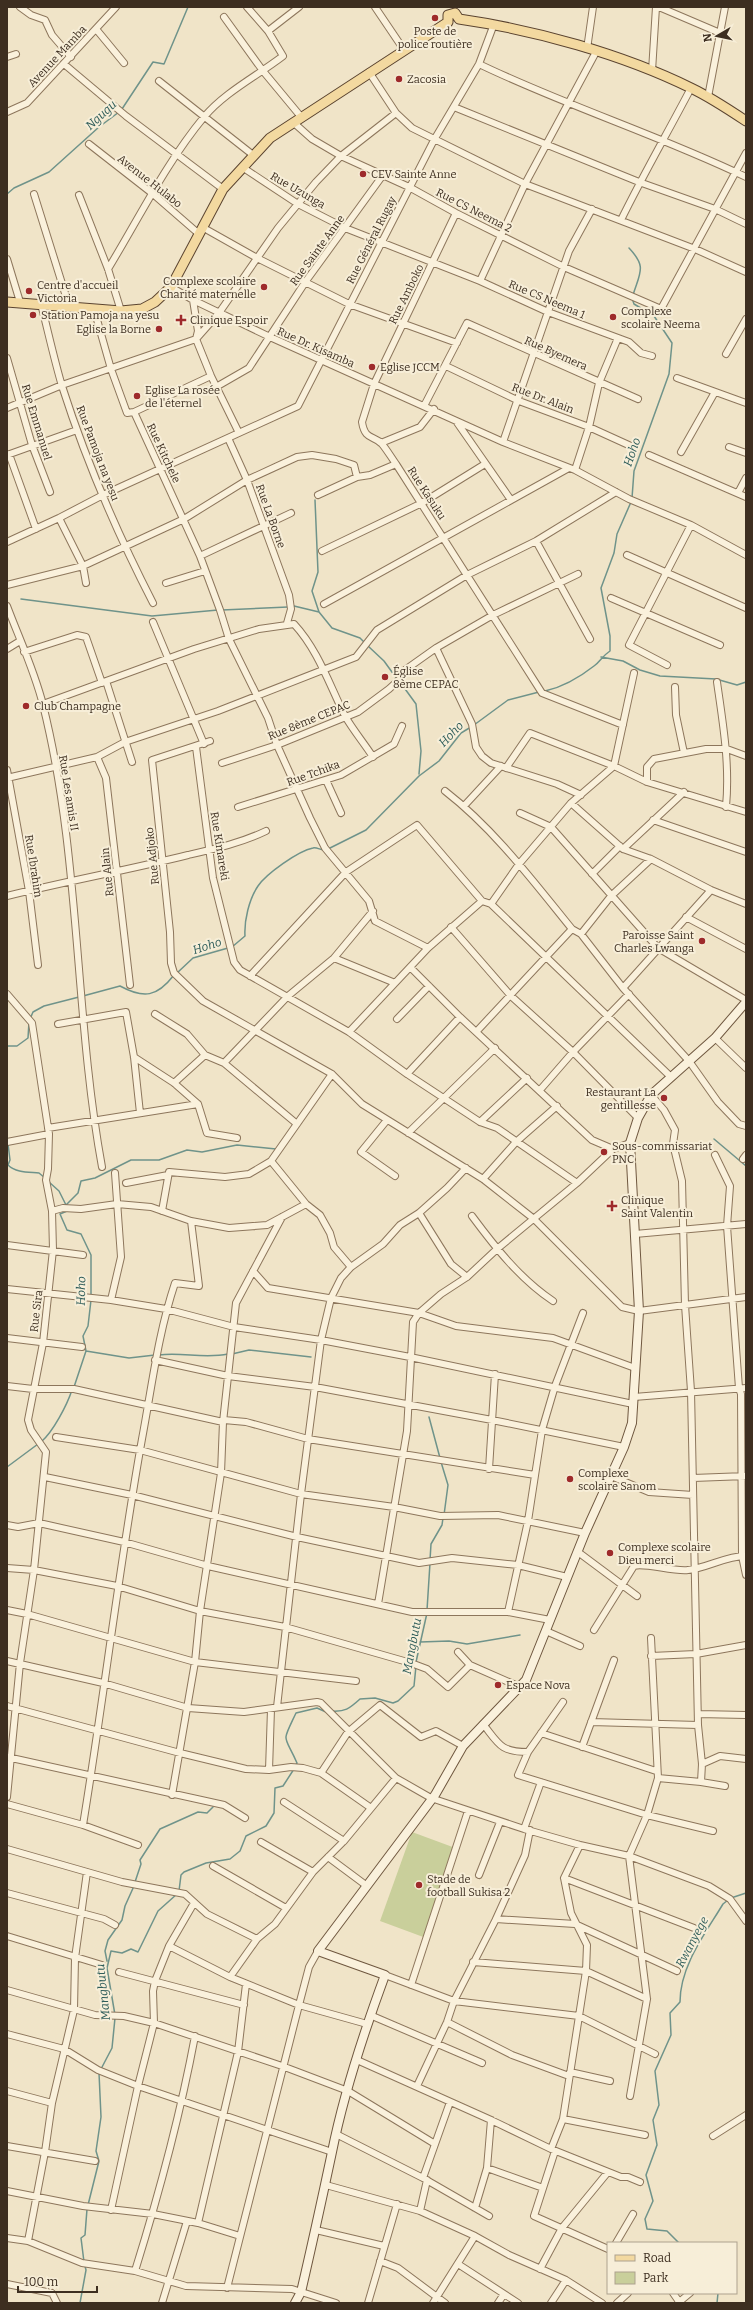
<svg xmlns="http://www.w3.org/2000/svg" width="753" height="2310" font-family="Bitter,serif">
  <rect width="100%" height="100%" fill="#f0e4c8"/>
  <path fill="#c9cf9b" d="M 412,1832 L 458,1849 L 426,1938 L 380,1921 Z"/>
  <g fill="none" stroke-linecap="round" stroke-linejoin="round">
    <path stroke="#6f938a" stroke-width="1.5" d="M 122,109 L 153,62 L 164,64 L 188,7
      M 7,194 L 14,188 L 49,172 L 99,127 L 119,112
      M 629,248 C 647,267 640,272 633,295
      M 632,498 L 634,471 L 669,374 L 672,343 L 654,316 L 634,304 L 632,298
      M 315,500 L 318,572 L 312,591 L 319,612 L 332,628 L 360,638 L 364,642
      M 21,599 L 152,616 L 218,610
      M 294,606 L 319,612
      M 222,610 L 288,607
      M 368,646 L 384,661 L 397,679
      M 601,657 L 623,661 L 640,670 L 660,676 L 716,679 L 737,685 L 746,682
      M 400,682 L 416,704 L 421,751 L 419,774
      M 545,691 C 563,687 580,677 594,666 C 601,661 601,657 610,651 L 610,636 L 601,588 L 614,553 L 617,534 L 631,502
      M 474,725 L 508,700 L 539,692
      M 328,849 L 366,830 L 419,776 L 439,761 L 461,733 L 471,727
      M 232,947 L 245,936 C 244,921 249,899 258,886 C 266,874 298,851 313,848 C 316,847 321,850 325,850
      M 177,973 L 193,958 L 228,948
      M 83,996 L 120,986 C 144,999 157,997 174,975
      M 30,1019 L 33,1012 L 44,1006 L 79,997
      M 7,1046 L 17,1046 L 28,1038 L 29,1022
      M 714,1139 L 746,1166
      M 8,1144 L 10,1160 L 8,1165 C 16,1173 29,1172 39,1173 L 45,1178
      M 49,1182 L 59,1191 L 67,1207
      M 67,1204 L 78,1193 L 81,1181 L 95,1178 L 131,1160 L 159,1160 L 187,1150 L 202,1152 L 237,1145 L 276,1149
      M 67,1211 L 60,1214 L 67,1230 L 81,1234 L 91,1255 L 91,1296
      M 86,1351 L 129,1358 L 155,1355
      M 232,1354 L 249,1350 L 311,1357
      M 159,1355 C 182,1352 205,1359 228,1354
      M 74,1387 L 86,1351 L 83,1336 L 88,1326 L 91,1300
      M 429,1417 L 440,1458
      M 41,1442 C 53,1432 67,1405 72,1390
      M 441,1462 L 448,1485 L 444,1515
      M 7,1467 L 38,1444
      M 430,1560 L 431,1544 L 442,1525 L 443,1518
      M 427,1610 L 430,1563
      M 420,1642 L 449,1641 L 467,1644 L 520,1635
      M 416,1662 L 427,1613
      M 331,1711 C 345,1712 349,1709 360,1699 L 375,1698 L 393,1703 L 398,1701 L 414,1686 L 416,1666
      M 295,1766 L 297,1763 C 284,1733 281,1745 296,1713 L 317,1708 L 326,1712
      M 135,1882 L 141,1864 L 140,1860 L 160,1829 L 198,1812 L 207,1813 L 213,1807
      M 179,1891 L 181,1875 L 184,1872 L 206,1863 L 230,1859 L 240,1851 L 246,1836 L 266,1826 L 274,1813 L 275,1788 L 283,1786 L 294,1769
      M 731,1898 L 746,1893
      M 107,1961 L 105,1951 L 108,1940 L 122,1920 L 125,1906 L 134,1886
      M 115,2015 L 107,1968 L 111,1951 L 122,1953 L 131,1949 L 138,1952 L 158,1911 L 177,1894
      M 101,2069 L 112,2048 L 115,2018
      M 88,2205 L 99,2161 L 96,2151 L 101,2117 L 99,2073
      M 679,2243 L 667,2231 L 647,2229 L 645,2219 L 653,2201 L 646,2175 L 657,2145 L 653,2120 L 659,2105 L 655,2071 L 671,2035 L 670,2013 L 680,2002 C 680,1966 705,1934 723,1904 L 728,1900
      M 84,2262 L 81,2238 L 85,2235 L 87,2209
      M 80,2303 L 86,2270 L 85,2266
      M 717,2303 L 718,2293"/>
    <defs>
      <path id="street" d="M 20,7 L 31,15 L 45,20 L 52,35 L 71,57
        M 375,7 L 404,50
        M 659,7 L 720,33
        M 224,17 L 263,71 L 302,118
        M 96,29 L 124,63
        M 268,31 L 299,7
        M 587,49 L 593,7
        M 7,57 L 16,54
        M 64,64 L 126,116 L 223,189
        M 479,64 C 566,106 659,135 746,177
        M 652,71 L 656,7
        M 369,72 L 396,113 L 412,128 L 525,184 L 695,249 L 746,272
        M 159,81 L 253,155
        M 708,97 L 725,7
        M 454,107 L 639,182 L 715,209 L 746,224
        M 7,112 L 27,103 L 116,7
        M 294,123 L 312,139 L 341,156 L 409,187 L 456,213 L 564,267 L 661,309 L 746,153
        M 89,144 L 153,194 L 199,234
        M 242,167 L 298,204 L 345,228 L 480,281 L 548,312 L 629,342 L 641,353 L 652,356
        M 34,194 L 69,306
        M 79,195 L 108,269 L 121,311
        M 456,213 L 374,384 L 362,422 C 365,441 374,435 382,444 C 387,450 391,457 396,464 L 542,693 L 623,725
        M 621,220 C 643,175 668,132 691,88
        M 202,227 L 257,258 L 349,304 L 457,343
        M 7,259 L 20,302
        M 108,269 C 139,218 166,163 204,117 C 225,92 257,76 283,56 L 268,31 L 247,7
        M 480,281 L 525,184 L 596,52
        M 171,287 L 193,300 L 270,337 L 503,442 L 575,470 L 629,499 L 691,525 L 746,555
        M 193,300 L 198,331 L 196,339 L 211,376 L 239,433
        M 41,304 C 48,331 54,359 62,386 C 86,461 117,533 153,603
        M 94,309 L 111,369 L 127,413 L 134,412 L 200,556 L 220,610 L 229,639 L 268,718 L 277,745 L 310,818 L 325,848 L 369,901 L 375,921 L 428,948
        M 726,354 L 746,319
        M 7,358 L 32,445 L 50,492
        M 446,366 L 519,401 L 589,427 L 633,447
        M 677,378 L 746,403
        M 216,387 L 249,368 L 306,281 L 383,175
        M 424,406 L 467,323 L 638,399
        M 7,408 L 62,385 L 196,339 L 219,313 L 278,228 L 316,182 L 341,156 L 396,113
        M 134,412 L 211,376
        M 456,421 L 511,500
        M 228,438 L 247,480 L 289,595 L 291,609 L 287,623
        M 503,442 L 569,251 L 592,209
        M 381,443 L 420,427 L 434,409
        M 729,447 L 746,453
        M 681,452 L 715,392
        M 9,454 L 36,529
        M 7,455 L 77,430
        M 649,455 L 746,497
        M 575,470 L 589,427 L 599,383 L 618,338
        M 738,493 L 746,478
        M 318,495 L 357,477 L 370,475 L 396,464
        M 59,518 L 83,566 L 86,583
        M 536,541 L 590,639
        M 7,542 L 59,518 L 103,495 L 298,406 L 434,140 L 479,64 L 494,24
        M 322,551 L 422,503 L 485,464
        M 627,555 L 746,608
        M 200,556 L 291,513
        M 578,574 L 493,615 L 436,648 L 472,724 L 476,747 L 482,756 L 491,763 L 557,784 L 581,795
        M 166,583 L 205,571
        M 7,585 L 83,566 L 184,519 L 247,480 L 297,457 L 312,455 L 336,459 L 354,465 L 357,477
        M 611,598 L 720,645
        M 324,604 L 569,468
        M 7,606 C 19,638 35,672 43,705 C 81,857 74,1014 102,1167
        M 153,622 L 204,744
        M 7,649 L 20,641
        M 24,652 L 77,635 L 86,637 L 102,683
        M 667,665 L 629,645 L 691,525
        M 106,681 L 132,762
        M 717,682 C 723,724 730,764 726,807
        M 675,687 L 676,715 L 684,753
        M 43,704 L 194,649 L 259,629 L 294,624 C 318,650 329,684 345,716 C 353,730 364,743 373,757
        M 210,741 L 152,760 L 170,932 L 171,963 L 174,973 L 203,1001 L 332,1074 L 362,1104 L 483,1179 L 534,1219 L 622,1307 L 639,1311 L 746,1297
        M 196,747 L 213,878 L 234,962 L 240,970 L 349,1032 L 407,1074 L 480,1122 L 497,1128 L 577,1183
        M 97,757 L 106,778 L 130,985
        M 222,763 L 277,745 L 358,712 L 389,689 L 401,678 L 405,670 L 436,648
        M 506,768 L 530,733 L 614,766 L 647,782 L 746,812
        M 7,770 L 29,891 L 38,965
        M 7,778 L 97,757 L 125,742 L 218,711 L 356,657 L 377,630 L 467,575 L 536,541 L 616,492
        M 326,780 L 341,813
        M 647,782 L 647,767 L 654,759 L 706,749 L 727,749 L 746,756
        M 445,791 C 494,829 533,881 572,929 L 581,934 L 623,988 L 689,1061 L 718,1102 L 739,1124 L 746,1126
        M 571,803 L 623,849 L 651,859 L 711,890 L 746,904
        M 464,806 L 501,766
        M 238,807 L 341,775 L 394,744 L 402,726
        M 520,813 L 551,827 L 658,948 L 746,1000
        M 653,820 L 746,852
        M 623,849 L 684,792
        M 592,874 L 620,846
        M 7,896 C 67,881 128,870 188,855 C 214,849 241,843 266,831
        M 491,904 L 519,864 L 571,803 L 614,766 L 634,673
        M 686,917 L 746,949
        M 451,927 L 511,996 L 573,1052 L 638,1118
        M 581,934 L 611,896 L 651,859
        M 334,958 L 395,983
        M 410,967 L 460,1017 L 592,1140 L 613,1149
        M 250,976 L 346,872 L 417,825 L 482,901 L 491,904 L 671,1077
        M 623,988 L 711,890
        M 7,994 L 32,1023 L 49,1134 L 48,1169 L 46,1180 L 52,1211 L 53,1250 L 43,1343 L 28,1420 L 31,1430 L 46,1452 L 34,1570 L 20,1663 L 7,1797
        M 155,1014 L 187,1034 L 205,1055 L 224,1063 L 288,996 L 334,958 L 373,911
        M 397,1019 L 429,986
        M 58,1024 L 126,1012 L 134,1057 L 140,1113
        M 477,1031 L 572,929
        M 349,1032 L 428,948 L 482,901
        M 715,1038 L 746,1068
        M 134,1057 L 174,1083 L 198,1104 L 207,1133 L 237,1138
        M 224,1063 L 297,1124
        M 407,1074 L 460,1017
        M 174,1083 L 205,1055
        M 540,1090 L 573,1052 L 629,994
        M 651,1095 L 664,1110 L 675,1130 L 673,1144 L 682,1181 L 685,1305 L 691,1391 L 698,1725 L 702,1764 L 701,1782
        M 387,1120 L 361,1152 L 395,1176
        M 480,1122 L 527,1078
        M 48,1128 L 198,1104
        M 408,1133 L 495,1048
        M 7,1142 L 49,1134
        M 715,1155 L 730,1186 L 727,1226 L 739,1388 L 741,1394 L 742,1556 L 746,1575
        M 743,1159 L 746,1155
        M 271,1161 L 306,1204 L 320,1215 L 330,1233 L 334,1247 L 351,1267
        M 483,1179 L 516,1142 L 557,1106
        M 126,1183 L 168,1175
        M 52,1211 L 63,1208 L 81,1209 L 117,1204 L 151,1207 L 191,1221 L 229,1228 L 267,1225 L 306,1204
        M 162,1211 L 169,1172 L 225,1177 L 249,1174 L 271,1161 L 332,1074
        M 419,1213 L 451,1264 L 467,1277
        M 472,1216 C 495,1247 520,1279 553,1301
        M 635,1234 L 746,1224
        M 7,1245 L 83,1255
        M 253,1271 L 268,1288 L 419,1313 L 456,1326 L 553,1338 L 635,1368
        M 7,1289 L 111,1300 L 166,1309 L 234,1327 L 321,1340 L 410,1357 L 633,1404
        M 111,1300 L 121,1257 L 115,1173
        M 7,1338 L 82,1347
        M 155,1360 L 228,1376 L 315,1387 L 492,1420 L 624,1447
        M 7,1386 L 33,1389 L 74,1389 L 223,1422
        M 634,1397 L 746,1388
        M 224,1420 L 246,1422 L 308,1439 L 535,1475
        M 56,1437 L 140,1450 L 301,1494 L 394,1507 L 440,1516 L 498,1515 L 585,1533
        M 489,1469 L 495,1374
        M 611,1476 L 649,1492 L 693,1495
        M 45,1477 L 132,1495 L 297,1537 L 419,1563 L 452,1558 L 518,1565 L 567,1577
        M 693,1478 L 746,1476
        M 7,1525 L 18,1527 L 39,1523 L 124,1542 L 208,1566 L 412,1612 L 508,1612 L 550,1620
        M 578,1552 L 637,1596
        M 7,1568 L 34,1570 L 117,1586 L 200,1611 L 285,1627 L 411,1663 L 427,1669 L 448,1687 L 470,1665
        M 378,1604 L 407,1431 L 413,1322 L 419,1313 L 441,1294 L 467,1277 L 497,1249 L 577,1183 L 613,1149 L 630,1143
        M 7,1610 L 27,1614 L 195,1662 L 356,1681
        M 508,1612 L 528,1521 L 542,1430 L 555,1386 L 583,1313
        M 594,1630 L 634,1566 C 643,1562 674,1572 688,1570 C 707,1568 726,1556 745,1556
        M 546,1631 L 580,1646
        M 458,1652 L 470,1665 L 520,1687
        M 651,1656 L 696,1654 L 746,1645
        M 7,1661 L 103,1683 L 188,1708 L 244,1712 L 317,1702 L 321,1703 L 396,1778 L 431,1798 L 524,1829 L 580,1845 L 629,1856 L 709,1886 L 730,1899 L 746,1921
        M 563,1702 L 528,1752 L 518,1775 L 647,1815 L 713,1831
        M 7,1706 L 180,1753 L 246,1769 L 269,1770 L 291,1767 L 303,1768 L 321,1773 L 371,1808
        M 277,1707 L 301,1494 L 321,1340 L 331,1298 L 341,1278 L 351,1267 L 383,1244 L 400,1225 L 419,1213 L 447,1188 L 466,1168
        M 698,1714 L 746,1715
        M 591,1722 L 698,1725
        M 483,1724 C 499,1744 500,1752 528,1752
        M 541,1733 L 656,1771
        M 582,1747 L 614,1660
        M 7,1757 L 224,1805 L 245,1818
        M 702,1764 L 720,1756 L 746,1759
        M 269,1770 L 271,1709
        M 321,1773 L 348,1732 L 380,1705 L 421,1737 L 436,1731 L 463,1746
        M 658,1778 L 701,1782 L 725,1786
        M 172,1795 L 195,1662 L 200,1611 L 221,1473 L 223,1422 L 236,1303 L 282,1217
        M 284,1802 L 344,1841
        M 7,1804 L 83,1825 L 138,1845
        M 83,1825 C 104,1697 119,1567 142,1439 C 152,1386 158,1334 175,1283 L 199,1286 L 191,1221
        M 524,1829 L 541,1782
        M 261,1842 L 313,1872
        M 7,1849 L 122,1882 L 185,1894 L 207,1914 L 257,1939
        M 328,1857 L 367,1886
        M 213,1866 L 286,1908
        M 479,1875 L 500,1822
        M 564,1878 L 694,1928
        M 7,1893 L 104,1919 L 115,1925
        M 496,1919 L 575,1924 L 677,1971
        M 7,1936 L 102,1965
        M 169,1946 L 230,1977 L 299,2005 L 367,2024
        M 473,1962 L 586,1971 L 647,1999
        M 119,1972 L 244,2005
        M 385,1975 L 454,2001 L 579,2016 L 655,2054
        M 230,1977 L 257,1939 L 275,1924 L 313,1872 L 344,1841 L 396,1778
        M 411,1985 L 468,1811
        M 7,1990 L 95,2015 L 124,2016 L 154,2023 L 282,2066 L 348,2091 L 435,2144
        M 370,2015 L 482,2063
        M 447,2022 L 512,2055 L 569,2076
        M 7,2034 L 64,2049 L 98,2070 L 138,2086 L 332,2152
        M 357,2060 L 491,2120 L 551,2149 L 621,2177 L 628,2177 L 640,2182
        M 570,2072 L 610,2081
        M 417,2086 L 447,2022 L 454,2001 L 496,1919 L 525,1855 L 530,1830
        M 7,2091 L 52,2103
        M 630,2096 L 647,1999 L 629,1856 L 647,1815 L 658,1778 L 651,1638
        M 563,2119 L 645,2135
        M 336,2134 L 423,2178 L 489,2216
        M 713,2136 L 746,2115
        M 7,2146 L 95,2161
        M 551,2149 L 563,2119 L 586,1971 L 587,1945 L 571,1913 L 564,1878 L 580,1845
        M 555,2151 L 534,2216 L 608,2249
        M 487,2168 L 543,2188
        M 423,2178 L 450,2102
        M 326,2185 L 420,2211 L 475,2236 L 509,2255 L 566,2280 L 602,2303
        M 7,2191 L 83,2206 L 153,2214 L 198,2223 L 240,2236
        M 475,2208 L 487,2168 L 491,2120
        M 111,2210 L 138,2086 L 154,2023 L 153,1991 L 155,1981 L 169,1946 L 194,1903
        M 420,2211 L 427,2180
        M 198,2223 L 238,2052 L 246,1984
        M 316,2230 L 384,2246
        M 7,2238 L 28,2241 L 82,2263 L 135,2271 L 186,2286 L 292,2289 L 336,2303
        M 28,2241 L 45,2152 L 52,2103 L 74,2010 L 75,1958 L 87,1872
        M 616,2243 L 633,2214
        M 380,2261 L 398,2268 L 445,2303
        M 458,2264 L 518,2303
        M 540,2269 L 562,2228 L 608,2172
        M 135,2271 C 159,2194 180,2116 195,2036
        M 7,2284 L 52,2293 L 57,2303
        M 227,2288 L 299,2005 L 309,1967 L 318,1951
        M 673,2293 L 680,2303
        M 162,2303 L 187,2221
        M 368,2303 L 397,2204
        M 433,2303 L 475,2236
        M 498,2303 L 504,2294
        M 551,2303 L 566,2280
        M 617,2303 L 628,2293
        M 678,2303 L 690,2293"/>
      <path id="secondary" d="M 295,2303 L 301,2292 C 312,2245 322,2199 332,2152 C 344,2092 364,2032 385,1975 L 318,1951 L 435,1795 L 463,1746 L 526,1680 L 585,1533 L 624,1447 L 632,1423 L 639,1311 L 630,1143 L 638,1118 L 651,1095 L 715,1038 L 746,1002"/>
      <path id="primary" d="M 459,19 C 535,30 622,54 691,88 C 710,97 728,109 746,121
        M 448,22 L 448,15 L 455,13 L 459,19
        M 7,302 L 121,311 L 142,309 L 155,302 L 171,287 L 223,189 L 270,138 L 448,22"/>
    </defs>
    <use href="#street" stroke="#8d765c" stroke-width="8"/>
    <use href="#secondary" stroke="#6f573f" stroke-width="10"/>
    <use href="#primary" stroke="#5b4430" stroke-width="11"/>
    <use href="#street" stroke="#faf1dc" stroke-width="6"/>
    <use href="#secondary" stroke="#faf1dc" stroke-width="8"/>
    <use href="#primary" stroke="#f3d9a0" stroke-width="9"/>
  </g>
  <g fill="#9e2a2b" stroke="#f7eed8" stroke-width="1.5">
    <circle cx="435" cy="18" r="4"/>
    <circle cx="399" cy="79" r="4"/>
    <circle cx="363" cy="174" r="4"/>
    <circle cx="264" cy="287" r="4"/>
    <circle cx="29" cy="291" r="4"/>
    <circle cx="33" cy="315" r="4"/>
    <circle cx="613" cy="317" r="4"/>
    <path d="M179 314h4v4h4v4h-4v4h-4v-4h-4v-4h4z"/>
    <circle cx="159" cy="329" r="4"/>
    <circle cx="372" cy="367" r="4"/>
    <circle cx="137" cy="396" r="4"/>
    <circle cx="385" cy="677" r="4"/>
    <circle cx="26" cy="706" r="4"/>
    <circle cx="702" cy="941" r="4"/>
    <circle cx="664" cy="1098" r="4"/>
    <circle cx="604" cy="1152" r="4"/>
    <path d="M610 1200h4v4h4v4h-4v4h-4v-4h-4v-4h4z"/>
    <circle cx="570" cy="1479" r="4"/>
    <circle cx="610" cy="1553" r="4"/>
    <circle cx="498" cy="1685" r="4"/>
    <circle cx="419" cy="1885" r="4"/>
  </g>
  <g text-anchor="middle" stroke-width="4" stroke-linejoin="round" paint-order="stroke">
    <g font-size="11" fill="#3d2e20" stroke="#f7eed8" text-anchor="start">
      <text x="435" y="35" text-anchor="middle">Poste de<tspan x="435" dy="13">police routière</tspan></text>
      <text x="407" y="83">Zacosia</text>
      <text x="371" y="178">CEV Sainte Anne</text>
      <text x="256" y="285" text-anchor="end">Complexe scolaire<tspan x="256" dy="13">Charité maternelle</tspan></text>
      <text x="37" y="289">Centre d'accueil<tspan x="37" dy="13">Victoria</tspan></text>
      <text x="621" y="315">Complexe<tspan x="621" dy="13">scolaire Neema</tspan></text>
      <text x="41" y="319">Station Pamoja na yesu</text>
      <text x="190" y="324">Clinique Espoir</text>
      <text x="151" y="333" text-anchor="end">Eglise la Borne</text>
      <text x="380" y="371">Eglise JCCM</text>
      <text x="145" y="394">Eglise La rosée<tspan x="145" dy="13">de l'éternel</tspan></text>
      <text x="393" y="675">Église<tspan x="393" dy="13">8ème CEPAC</tspan></text>
      <text x="34" y="710">Club Champagne</text>
      <text x="694" y="939" text-anchor="end">Paroisse Saint<tspan x="694" dy="13">Charles Lwanga</tspan></text>
      <text x="656" y="1096" text-anchor="end">Restaurant La<tspan x="656" dy="13">gentillesse</tspan></text>
      <text x="612" y="1150">Sous-commissariat<tspan x="612" dy="13">PNC</tspan></text>
      <text x="621" y="1204">Clinique<tspan x="621" dy="13">Saint Valentin</tspan></text>
      <text x="578" y="1477">Complexe<tspan x="578" dy="13">scolaire Sanom</tspan></text>
      <text x="618" y="1551">Complexe scolaire<tspan x="618" dy="13">Dieu merci</tspan></text>
      <text x="506" y="1689">Espace Nova</text>
      <text x="427" y="1883">Stade de<tspan x="427" dy="13">football Sukisa 2</tspan></text>
    </g>
    <g font-size="11" fill="#3d2e20" stroke="#f7eed8">
      <text transform="translate(57 56) rotate(-47)" y="4">Avenue Mamba</text>
      <text transform="translate(150 181) rotate(38)" y="4">Avenue Hulabo</text>
      <text transform="translate(298 190) rotate(30)" y="4">Rue Uzunga</text>
      <text transform="translate(474 210) rotate(27)" y="4">Rue CS Neema 2</text>
      <text transform="translate(371 240) rotate(-63)" y="4">Rue Général Rugay</text>
      <text transform="translate(317 250) rotate(-54)" y="4">Rue Sainte Anne</text>
      <text transform="translate(406 294) rotate(-64)" y="4">Rue Amboko</text>
      <text transform="translate(547 299) rotate(23)" y="4">Rue CS Neema 1</text>
      <text transform="translate(316 347) rotate(24)" y="4">Rue Dr. Kisamba</text>
      <text transform="translate(556 353) rotate(24)" y="4">Rue Byemera</text>
      <text transform="translate(543 398) rotate(21)" y="4">Rue Dr. Alain</text>
      <text transform="translate(37 422) rotate(73)" y="4">Rue Emmanuel</text>
      <text transform="translate(98 453) rotate(69)" y="4">Rue Pamoja na yesu</text>
      <text transform="translate(164 453) rotate(65)" y="4">Rue Kitchele</text>
      <text transform="translate(427 493) rotate(57)" y="4">Rue Kasuku</text>
      <text transform="translate(271 516) rotate(70)" y="4">Rue La Borne</text>
      <text transform="translate(309 720) rotate(-22)" y="4">Rue 8ème CEPAC</text>
      <text transform="translate(313 773) rotate(-20)" y="4">Rue Tchika</text>
      <text transform="translate(69 793) rotate(81)" y="4">Rue Les amis II</text>
      <text transform="translate(220 846) rotate(81)" y="4">Rue Kimareki</text>
      <text transform="translate(152 856) rotate(-96)" y="4">Rue Adjoko</text>
      <text transform="translate(34 866) rotate(81)" y="4">Rue Ibrahim</text>
      <text transform="translate(107 872) rotate(-96)" y="4">Rue Alain</text>
      <text transform="translate(36 1311) rotate(-83)" y="4">Rue Sira</text>
    </g>
    <g font-size="12" font-style="italic" fill="#2f5d5a" stroke="#f7eed8">
      <text transform="translate(101 115) rotate(-43)" y="4">Ngugu</text>
      <text transform="translate(632 452) rotate(-71)" y="4">Hoho</text>
      <text transform="translate(451 734) rotate(-46)" y="4">Hoho</text>
      <text transform="translate(207 946) rotate(-18)" y="4">Hoho</text>
      <text transform="translate(81 1291) rotate(-89)" y="4">Hoho</text>
      <text transform="translate(412 1646) rotate(-79)" y="4">Mangbutu</text>
      <text transform="translate(692 1942) rotate(-62)" y="4">Rwanyege</text>
      <text transform="translate(103 1992) rotate(-96)" y="4">Mangbutu</text>
    </g>
  </g>
  <rect width="753" height="2310" fill="none" stroke="#3d2e20" stroke-width="16"/>
  <rect x="607" y="2242" width="130" height="52" fill="#f7eed8" stroke="#ada18e"/>
  <rect x="615" y="2255" width="20" height="6" fill="#f3d9a0" stroke="#ada18e"/>
  <text x="643" y="2262" font-size="12" fill="#3d2e20">Road</text>
  <rect x="615" y="2272" width="20" height="12" fill="#c9cf9b" stroke="#ada18e"/>
  <text x="643" y="2282" font-size="12" fill="#3d2e20">Park</text>
  <g transform="translate(717 36) rotate(261)" stroke="#f7eed8" stroke-width="3" paint-order="stroke">
  <path d="M0-3L7 15L0 10L-7 15Z" fill="#3d2e20"/>
  <text y="-6" font-size="11" font-weight="bold" text-anchor="middle" fill="#3d2e20">N</text>
  </g>
  <path d="M18 2286v6h79v-6" fill="none" stroke="#3d2e20" stroke-width="2"/>
  <text x="24" y="2286" font-size="12" fill="#3d2e20" stroke="#f7eed8" stroke-width="3" paint-order="stroke">100 m</text>
</svg>
